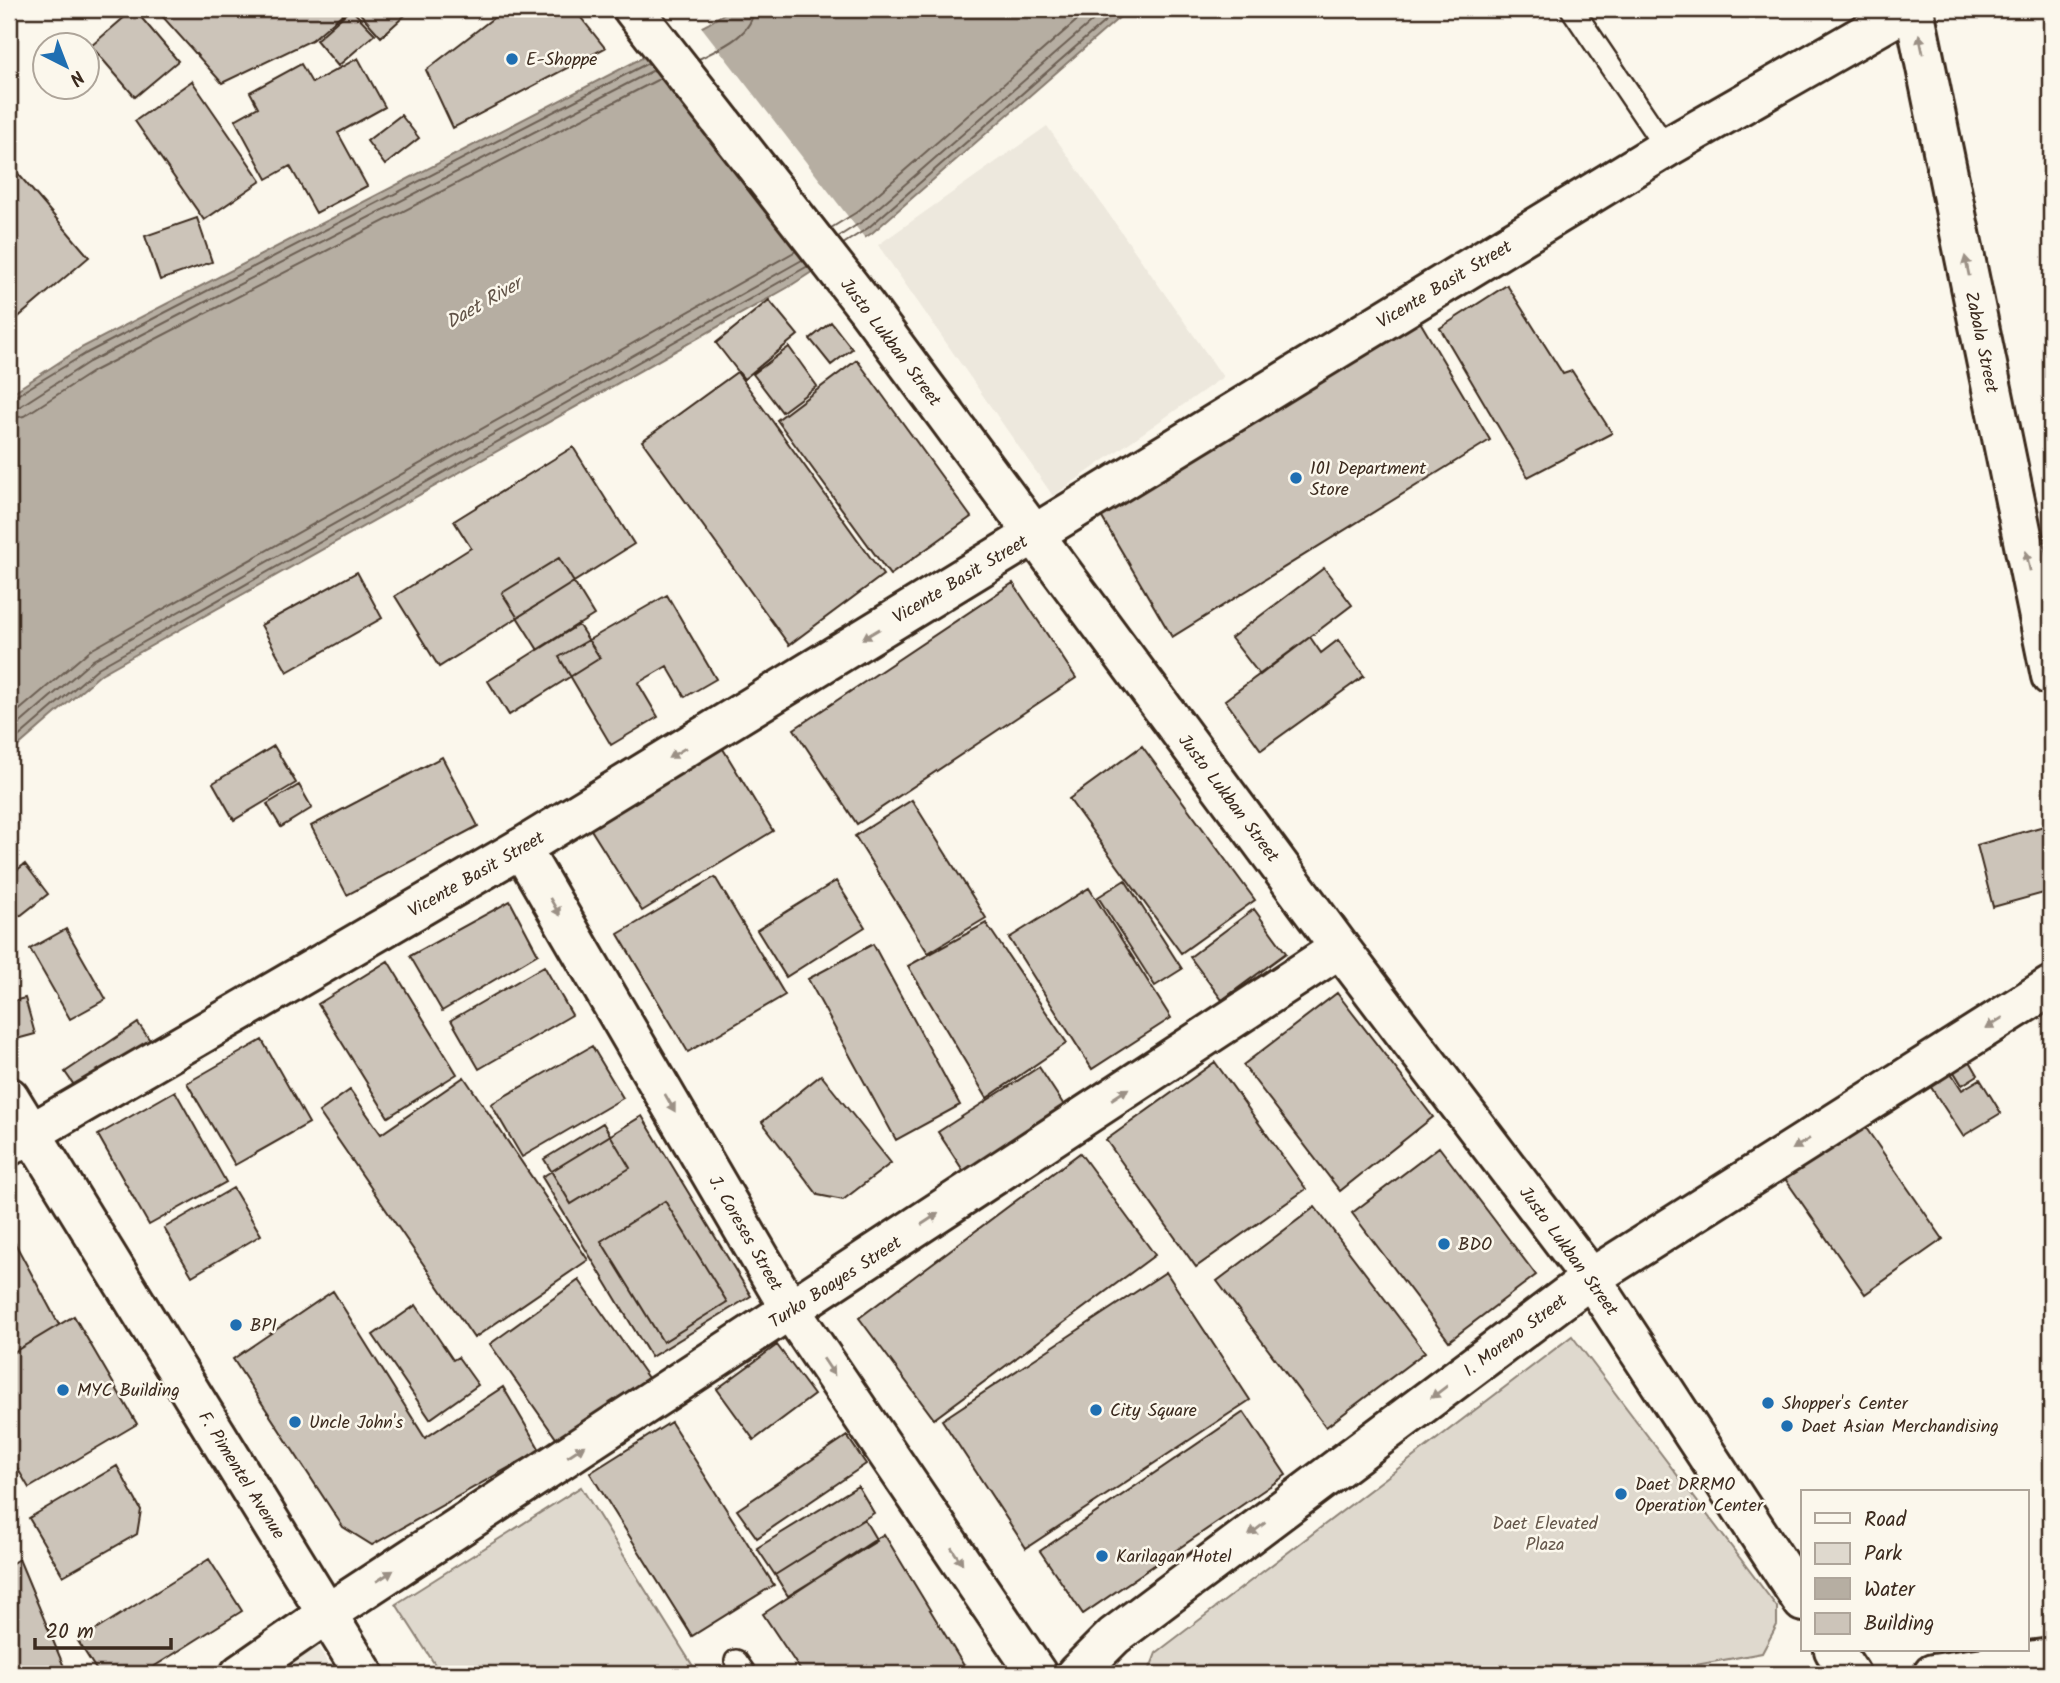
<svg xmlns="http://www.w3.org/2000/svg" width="2060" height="1683" font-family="Kalam,sans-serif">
  <rect width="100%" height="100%" fill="#fbf7ec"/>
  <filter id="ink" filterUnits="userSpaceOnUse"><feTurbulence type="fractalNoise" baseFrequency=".0143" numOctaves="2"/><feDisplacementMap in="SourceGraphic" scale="14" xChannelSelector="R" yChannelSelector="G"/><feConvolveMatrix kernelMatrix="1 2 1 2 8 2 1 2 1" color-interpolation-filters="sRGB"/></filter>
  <g filter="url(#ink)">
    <path fill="#ede8dd" d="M 1047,126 L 1223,377 L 1053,496 L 878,245 Z
      M 318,1645 L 333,1674 L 276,1674 Z"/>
    <path fill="#dfd9ce" stroke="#8d8276" stroke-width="2" d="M 1572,1336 L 1777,1607 L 1777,1625 L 1762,1653 L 1646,1674 L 1148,1674 L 1156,1653 Z
      M 581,1487 L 696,1671 L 691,1674 L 441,1674 L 396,1604 Z"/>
    <path fill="#b6aea2" stroke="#85796d" stroke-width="2" d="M 731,9 L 1129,9 L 872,233 L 787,288 L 101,674 L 9,754 L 9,395 L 81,348 L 708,24 Z"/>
    <path fill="#fbf7ec" d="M 700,25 L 867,241 L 816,273 L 645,53 Z"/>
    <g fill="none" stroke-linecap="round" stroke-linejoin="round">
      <path stroke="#6c5f53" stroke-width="2" d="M 699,59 C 720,48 752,36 754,9
        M 831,228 L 857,212 L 1090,9
        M 838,237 L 863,221 L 1106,9
        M 843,244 L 868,228 L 1119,9
        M 9,400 L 85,354 L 648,63
        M 9,409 L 19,407 L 89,362 L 654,70
        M 9,419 L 24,416 L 94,371 L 661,78
        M 9,719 L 89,651 L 796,251
        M 9,733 L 93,660 L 802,260
        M 9,745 L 98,668 L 808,266"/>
    </g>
    <path fill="#ccc4b9" stroke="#3b2a1e" stroke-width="2" d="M 134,9 L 178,61 L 135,97 L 91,46 Z
      M 171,9 L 344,9 L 346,11 L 312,40 L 222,83 L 162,16 Z
      M 351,9 L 375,34 L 338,66 L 316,40 Z
      M 356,9 L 412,9 L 381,37 Z
      M 505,9 L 574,9 L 605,48 L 453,128 L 426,70 Z
      M 358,58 L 385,107 L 338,133 L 367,186 L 316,213 L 290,166 L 267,179 L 235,120 L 258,107 L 250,92 L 301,64 L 312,83 Z
      M 192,81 L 261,181 L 204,220 L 135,121 Z
      M 401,115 L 419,138 L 385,165 L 367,141 Z
      M 9,163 L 89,257 L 9,325 Z
      M 197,218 L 212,262 L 160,280 L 145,236 Z
      M 1507,285 L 1563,374 L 1572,371 L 1612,433 L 1528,477 L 1440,328 Z
      M 769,300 L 798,335 L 744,379 L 716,343 Z
      M 1419,320 L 1490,440 L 1172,637 L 1101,516 Z
      M 831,322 L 852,349 L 831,365 L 810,339 Z
      M 789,347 L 817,386 L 782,412 L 753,374 Z
      M 857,360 L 971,517 L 890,575 L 777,420 Z
      M 737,372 L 883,575 L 789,645 L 642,441 Z
      M 573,447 L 634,544 L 439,667 L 395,596 L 471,548 L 454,521 Z
      M 559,558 L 594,615 L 538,650 L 502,593 Z
      M 1324,568 L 1352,605 L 1260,675 L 1231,638 Z
      M 357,572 L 382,618 L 287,672 L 261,625 Z
      M 1013,583 L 1076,678 L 857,824 L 794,729 Z
      M 667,595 L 716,679 L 685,697 L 667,666 L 638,683 L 658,717 L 611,745 L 559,657 Z
      M 578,624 L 600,658 L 509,715 L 488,681 Z
      M 1310,637 L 1321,653 L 1338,640 L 1364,676 L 1261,750 L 1225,700 Z
      M 720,744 L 773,831 L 642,911 L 590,828 Z
      M 274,746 L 296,783 L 234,820 L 213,783 Z
      M 1142,746 L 1255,900 L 1181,953 L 1069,799 Z
      M 442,757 L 478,826 L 347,895 L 311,826 Z
      M 299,785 L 312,808 L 281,827 L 267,804 Z
      M 912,800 L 986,918 L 928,953 L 855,836 Z
      M 2051,824 L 2051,891 L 1993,907 L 1977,845 Z
      M 25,864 L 48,894 L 20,916 L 9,902 L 9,876 Z
      M 715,877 L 785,995 L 688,1052 L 618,934 Z
      M 1125,880 L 1182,969 L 1155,986 L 1098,897 Z
      M 836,881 L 865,927 L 786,977 L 757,930 Z
      M 1089,888 L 1171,1018 L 1092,1069 L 1009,938 Z
      M 510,901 L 538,954 L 442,1011 L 410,956 Z
      M 1254,909 L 1286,953 L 1222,1000 L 1190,957 Z
      M 986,923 L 1067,1043 L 987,1098 L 908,966 Z
      M 66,929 L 106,999 L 70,1019 L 30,949 Z
      M 873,944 L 960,1105 L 896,1140 L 808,979 Z
      M 388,961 L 457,1074 L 388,1117 L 318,1004 Z
      M 544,966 L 572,1015 L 479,1069 L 451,1020 Z
      M 1337,993 L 1433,1117 L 1340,1191 L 1243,1065 Z
      M 25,998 L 35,1034 L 13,1040 L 9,1025 L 9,1002 Z
      M 138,1023 L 156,1049 L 83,1098 L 65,1072 Z
      M 262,1040 L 309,1123 L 235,1165 L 187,1083 Z
      M 592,1046 L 623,1098 L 522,1157 L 491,1104 Z
      M 1963,1049 L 1978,1075 L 1962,1085 L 1946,1059 Z
      M 1215,1062 L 1306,1189 L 1196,1267 L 1106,1140 Z
      M 1944,1062 L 1962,1090 L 1980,1079 L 2001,1113 L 1963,1136 L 1923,1075 Z
      M 1039,1067 L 1073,1119 L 972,1184 L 938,1132 Z
      M 821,1075 L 891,1163 L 843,1200 L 818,1195 L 762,1122 Z
      M 464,1077 L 588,1260 L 474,1338 L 319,1112 L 350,1090 L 381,1134 Z
      M 175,1091 L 226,1182 L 149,1225 L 98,1135 Z
      M 642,1116 L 751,1296 L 651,1357 L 542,1177 Z
      M 1859,1118 L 1943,1239 L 1865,1294 L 1781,1173 Z
      M 603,1123 L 630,1168 L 571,1204 L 544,1159 Z
      M 1439,1147 L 1536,1275 L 1449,1341 L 1352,1213 Z
      M 1080,1153 L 1155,1255 L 934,1419 L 859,1318 Z
      M 233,1188 L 261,1235 L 192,1276 L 164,1228 Z
      M 665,1201 L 727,1302 L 663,1342 L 601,1241 Z
      M 1315,1207 L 1425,1352 L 1326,1427 L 1217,1281 Z
      M 9,1232 L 59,1325 L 9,1355 Z
      M 1166,1272 L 1250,1400 L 1026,1548 L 942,1420 Z
      M 579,1280 L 648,1378 L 558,1441 L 490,1344 Z
      M 333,1291 L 425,1438 L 503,1387 L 540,1450 L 372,1545 L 343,1527 L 233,1359 Z
      M 416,1305 L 453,1360 L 458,1357 L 478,1385 L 430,1419 L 373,1335 Z
      M 74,1316 L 137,1424 L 29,1488 L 9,1454 L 9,1355 Z
      M 777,1345 L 814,1395 L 754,1440 L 717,1389 Z
      M 1244,1412 L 1286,1475 L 1083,1614 L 1040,1551 Z
      M 671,1422 L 774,1585 L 692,1636 L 590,1473 Z
      M 847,1436 L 866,1464 L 757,1538 L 737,1510 Z
      M 117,1466 L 141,1510 L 137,1534 L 63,1576 L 29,1518 Z
      M 858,1486 L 874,1513 L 775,1575 L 757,1548 Z
      M 864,1519 L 877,1541 L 788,1596 L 775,1575 Z
      M 884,1534 L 969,1674 L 803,1674 L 763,1614 Z
      M 19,1559 L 67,1674 L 9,1674 L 9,1565 Z
      M 209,1559 L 242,1611 L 142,1674 L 99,1674 L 78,1641 Z"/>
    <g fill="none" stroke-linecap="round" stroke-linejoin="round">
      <defs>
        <path id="lane" d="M 1572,9 L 1666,148
          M 736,1661 L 745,1674"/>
        <path id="street" d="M 1914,9 L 2051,676
          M 521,848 L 791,1311 L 1037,1674
          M 1076,1674 L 1114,1636 L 1591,1278 L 2051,986"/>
        <path id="secondary" d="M 633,9 L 866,307 L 1340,948 L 1591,1278 L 1803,1602
          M 9,1146 L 521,848 L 1666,148 L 1909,9
          M 1834,1650 L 1850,1674
          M 240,1674 L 328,1613 L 1340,948"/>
        <path id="primary" d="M 9,1097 L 364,1674
          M 1933,1674 L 2051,1658"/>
      </defs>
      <use href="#lane" stroke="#3b2a1e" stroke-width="26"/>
      <use href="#street" stroke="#3b2a1e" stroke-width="44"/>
      <use href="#secondary" stroke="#3b2a1e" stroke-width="44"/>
      <use href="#primary" stroke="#3b2a1e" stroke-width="44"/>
      <use href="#lane" stroke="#fbf7ec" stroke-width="21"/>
      <use href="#street" stroke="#fbf7ec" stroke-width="38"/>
      <use href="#secondary" stroke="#fbf7ec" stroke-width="38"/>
      <use href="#primary" stroke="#fbf7ec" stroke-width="38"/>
    </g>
    <defs><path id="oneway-solid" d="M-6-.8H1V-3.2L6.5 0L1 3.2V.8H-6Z" transform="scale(1.75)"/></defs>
    <g fill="#9b9085">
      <use href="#oneway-solid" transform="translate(1921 44) rotate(-102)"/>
      <use href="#oneway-solid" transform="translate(1967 266) rotate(-102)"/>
      <use href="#oneway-solid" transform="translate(2028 561) rotate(-102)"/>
      <use href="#oneway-solid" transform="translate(871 634) rotate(149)"/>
      <use href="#oneway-solid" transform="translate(677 753) rotate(149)"/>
      <use href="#oneway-solid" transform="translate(555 907) rotate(60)"/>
      <use href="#oneway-solid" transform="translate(1994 1023) rotate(148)"/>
      <use href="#oneway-solid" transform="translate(1120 1094) rotate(-33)"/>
      <use href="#oneway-solid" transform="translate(670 1103) rotate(60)"/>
      <use href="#oneway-solid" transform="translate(1801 1144) rotate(148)"/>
      <use href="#oneway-solid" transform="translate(930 1219) rotate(-33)"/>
      <use href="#oneway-solid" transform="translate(829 1367) rotate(56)"/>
      <use href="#oneway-solid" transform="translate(1439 1392) rotate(143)"/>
      <use href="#oneway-solid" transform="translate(576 1451) rotate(-33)"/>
      <use href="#oneway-solid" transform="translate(1257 1529) rotate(143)"/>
      <use href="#oneway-solid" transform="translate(957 1556) rotate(56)"/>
      <use href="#oneway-solid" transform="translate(385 1576) rotate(-33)"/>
    </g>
  </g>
  <g fill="#1f6fb2" stroke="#fbf7ec" stroke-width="2.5">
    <circle cx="512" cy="59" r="7"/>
    <circle cx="1296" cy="478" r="7"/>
    <circle cx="1444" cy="1244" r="7"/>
    <circle cx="236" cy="1325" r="7"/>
    <circle cx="63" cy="1390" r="7"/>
    <circle cx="1768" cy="1403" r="7"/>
    <circle cx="1096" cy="1410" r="7"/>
    <circle cx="295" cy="1422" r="7"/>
    <circle cx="1787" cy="1426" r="7"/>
    <circle cx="1621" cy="1494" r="7"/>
    <circle cx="1102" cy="1556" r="7"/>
  </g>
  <g text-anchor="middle" stroke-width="5" stroke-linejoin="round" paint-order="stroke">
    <g font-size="18" fill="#3b2a1e" stroke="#fbf7ec" text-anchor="start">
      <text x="526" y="65">E-Shoppe</text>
      <text x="1310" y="474">101 Department<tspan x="1310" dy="21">Store</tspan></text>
      <text x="1458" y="1250">BDO</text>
      <text x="250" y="1331">BPI</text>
      <text x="77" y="1396">MYC Building</text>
      <text x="1782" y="1409">Shopper's Center</text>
      <text x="1110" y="1416">City Square</text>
      <text x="309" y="1428">Uncle John's</text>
      <text x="1801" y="1432">Daet Asian Merchandising</text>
      <text x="1635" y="1490">Daet DRRMO<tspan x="1635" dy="21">Operation Center</tspan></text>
      <text x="1116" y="1562">Karilagan Hotel</text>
    </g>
    <g font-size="18" fill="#3b2a1e" stroke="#fbf7ec">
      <text transform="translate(1444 284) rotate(-31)" y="6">Vicente Basit Street</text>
      <text transform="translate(891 342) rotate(53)" y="6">Justo Lukban Street</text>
      <text transform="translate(1982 342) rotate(78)" y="6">Zabala Street</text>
      <text transform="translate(960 579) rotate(-31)" y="6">Vicente Basit Street</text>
      <text transform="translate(1229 798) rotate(53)" y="6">Justo Lukban Street</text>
      <text transform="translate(476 874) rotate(-30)" y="6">Vicente Basit Street</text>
      <text transform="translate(746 1233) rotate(60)" y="6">J. Coreses Street</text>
      <text transform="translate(1569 1251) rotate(54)" y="6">Justo Lukban Street</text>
      <text transform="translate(835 1282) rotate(-33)" y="6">Turko Boayes Street</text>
      <text transform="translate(1515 1335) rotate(-37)" y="6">I. Moreno Street</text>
      <text transform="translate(242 1475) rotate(58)" y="6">F. Pimentel Avenue</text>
    </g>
    <g font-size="18" fill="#64564a" stroke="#fbf7ec">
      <text x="1545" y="1529">Daet Elevated<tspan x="1545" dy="21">Plaza</tspan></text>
    </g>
    <g font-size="19" font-style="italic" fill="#605246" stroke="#fbf7ec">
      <text transform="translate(483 302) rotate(-30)" y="7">Daet River</text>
    </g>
  </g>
  <rect width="2060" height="1683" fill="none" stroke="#fbf7ec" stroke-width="35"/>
  <rect x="18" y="18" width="2025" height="1648" fill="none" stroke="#3b2a1e" stroke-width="2.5" filter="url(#ink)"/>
  <rect x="1801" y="1490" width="228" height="161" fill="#fbf7ec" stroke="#aea59a" stroke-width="2"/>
  <rect x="1815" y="1513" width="35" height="10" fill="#fbf7ec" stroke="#aea59a" stroke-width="2"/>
  <text x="1864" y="1526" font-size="21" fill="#3b2a1e">Road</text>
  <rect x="1815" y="1543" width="35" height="21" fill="#dfd9ce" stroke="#aea59a" stroke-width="2"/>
  <text x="1864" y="1560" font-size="21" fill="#3b2a1e">Park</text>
  <rect x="1815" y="1578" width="35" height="21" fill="#b6aea2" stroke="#aea59a" stroke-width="2"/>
  <text x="1864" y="1596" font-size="21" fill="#3b2a1e">Water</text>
  <rect x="1815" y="1613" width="35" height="21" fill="#ccc4b9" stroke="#aea59a" stroke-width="2"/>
  <text x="1864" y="1630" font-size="21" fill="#3b2a1e">Building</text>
  <g transform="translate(66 66) rotate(138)"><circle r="33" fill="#fbf7ec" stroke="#aea59a" stroke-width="2"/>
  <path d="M0-5L12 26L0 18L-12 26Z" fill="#1f6fb2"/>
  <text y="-10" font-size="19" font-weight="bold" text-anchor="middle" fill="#3b2a1e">N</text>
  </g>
  <path d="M35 1638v10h136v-10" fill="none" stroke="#3b2a1e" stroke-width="3.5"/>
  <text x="46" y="1638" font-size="21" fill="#3b2a1e" stroke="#fbf7ec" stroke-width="5" paint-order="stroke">20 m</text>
</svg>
